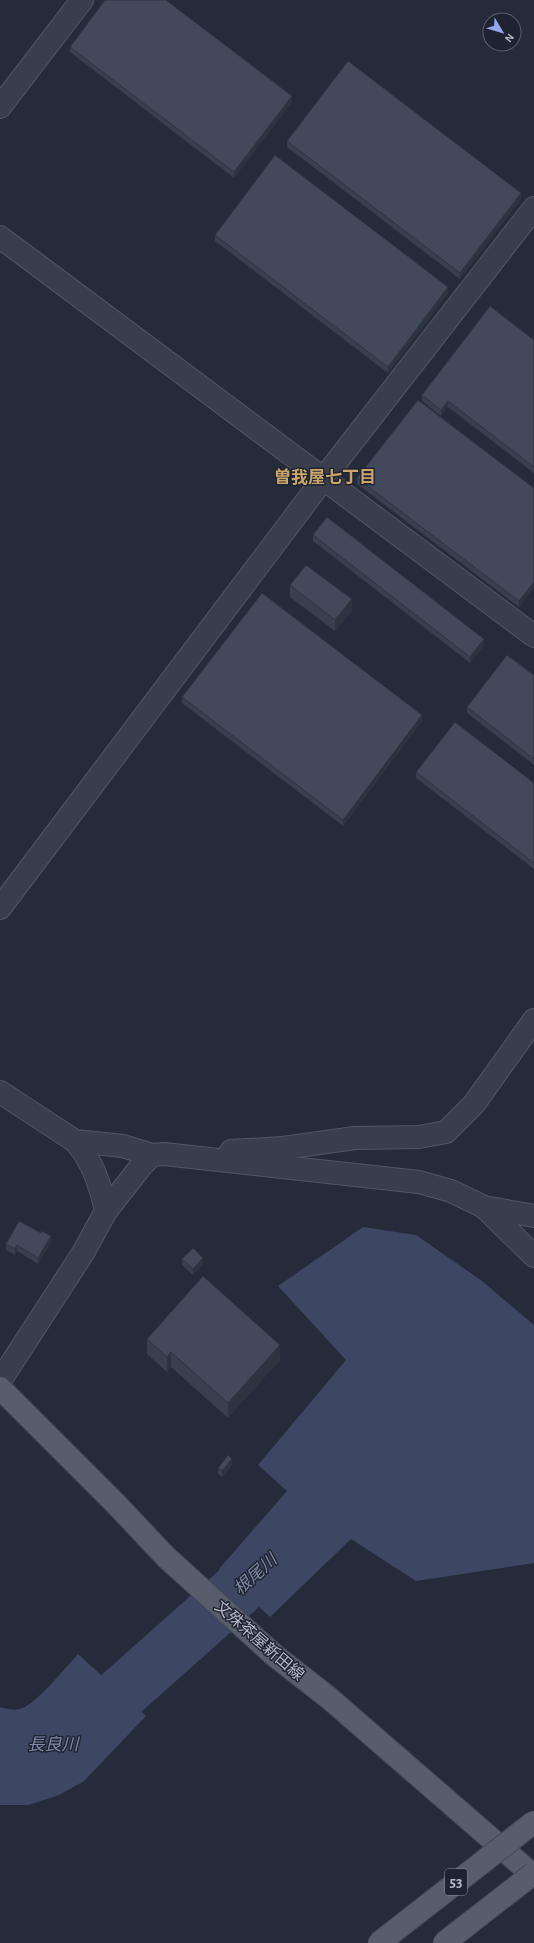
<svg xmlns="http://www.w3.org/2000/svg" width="534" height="1943" font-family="'Alegreya Sans','Noto Sans JP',sans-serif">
  <rect width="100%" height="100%" fill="#262b3b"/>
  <path fill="#3d4663" d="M 363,1227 L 416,1235 L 482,1281 L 534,1325 L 534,1563 L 416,1581 L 351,1539 L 270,1617 L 219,1569 L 287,1491 L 258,1465 L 346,1360 L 278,1286 Z
    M 78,1654 L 146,1716 L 84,1781 L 59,1795 L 29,1805 L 0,1805 L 0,1707 C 7,1709 14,1711 22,1708 C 36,1704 66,1667 78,1654 Z"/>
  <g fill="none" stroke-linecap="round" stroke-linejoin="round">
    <path stroke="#3d4663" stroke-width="54" d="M 0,1769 L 50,1757 L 295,1539"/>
    <defs>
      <path id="minor" d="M 0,107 L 82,0
        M 0,237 L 534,636
        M 0,908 L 324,478 L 534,208
        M 0,1092 L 75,1141 L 123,1146 L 152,1155
        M 231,1151 L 283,1148 L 355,1138 L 419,1137 L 446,1132 L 474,1104 L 534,1020
        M 484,1207 L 534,1256
        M 106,1211 L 142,1165 L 152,1155 L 164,1154 L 419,1182 L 451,1191 L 484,1207 L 534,1216
        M 0,1381 L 83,1253 L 106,1211 C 100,1184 93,1162 75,1141"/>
      <path id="major" d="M 0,1388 L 116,1504 L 166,1557 L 274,1655 L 329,1698 L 534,1876"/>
    </defs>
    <use href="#minor" stroke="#525664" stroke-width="24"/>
    <use href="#major" stroke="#434755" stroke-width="24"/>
    <use href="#minor" stroke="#3a3e4c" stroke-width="22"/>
    <use href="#major" stroke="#585d6c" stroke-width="22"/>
    <defs>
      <path id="major-bridge" d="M 379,1943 L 534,1822
        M 444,1943 L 534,1873"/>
    </defs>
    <use href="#major-bridge" stroke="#434755" stroke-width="24" stroke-linecap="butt"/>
    <use href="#major-bridge" stroke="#585d6c" stroke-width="22"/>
  </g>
  <path fill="#393f4e" d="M 70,47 L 292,102 L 234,178 L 70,52 Z
    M 287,141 L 521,199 L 460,279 L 287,147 Z
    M 215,235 L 448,293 L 388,373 L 215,241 Z
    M 534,340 L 534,473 L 448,407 L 441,416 L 422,401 L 422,395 Z
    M 357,478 L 534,488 L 534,588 L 519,607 L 357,484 Z
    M 313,535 L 484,645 L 470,663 L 313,541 Z
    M 290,585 L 352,611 L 335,631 L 290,597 Z
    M 534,675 L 534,765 L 467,713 L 467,707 Z
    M 182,697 L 422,721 L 343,826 L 182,703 Z
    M 416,772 L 534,783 L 534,869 L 416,778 Z
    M 51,1242 L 38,1264 L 17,1251 L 15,1255 L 6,1250 L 6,1244 Z
    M 182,1259 L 203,1264 L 193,1275 L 182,1265 Z
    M 147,1339 L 280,1360 L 228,1418 L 171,1367 L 167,1372 L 147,1354 Z
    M 232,1465 L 222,1477 L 218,1474 L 218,1468 Z"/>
  <path fill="#2e3340" d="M 292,96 L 292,102 L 234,178 L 234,172 Z
    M 521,193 L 521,199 L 460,279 L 460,273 Z
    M 448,287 L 448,293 L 388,373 L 388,367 Z
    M 448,401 L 448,407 L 441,416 L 441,410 Z
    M 534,582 L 534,588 L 519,607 L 519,601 Z
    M 352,599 L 352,611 L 335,631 L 335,620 Z
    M 484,639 L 484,645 L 470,663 L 470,657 Z
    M 422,715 L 422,721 L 343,826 L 343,820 Z
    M 51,1236 L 51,1242 L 38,1264 L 38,1258 Z
    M 17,1245 L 17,1251 L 15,1255 L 15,1249 Z
    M 203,1258 L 203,1264 L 193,1275 L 193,1269 Z
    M 280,1345 L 280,1360 L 228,1418 L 228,1403 Z
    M 171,1352 L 171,1367 L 167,1372 L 167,1357 Z
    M 232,1459 L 232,1465 L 222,1477 L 222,1471 Z"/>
  <path fill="#42495b" stroke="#2e3340" d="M 105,0 L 166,0 L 292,96 L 234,172 L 70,47 Z
    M 348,61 L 521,193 L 460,273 L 287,141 Z
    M 275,155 L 448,287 L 388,367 L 215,235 Z
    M 490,306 L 534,340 L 534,467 L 448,401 L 441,410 L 422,395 Z
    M 418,400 L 534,488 L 534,582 L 519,601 L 357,478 Z
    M 327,517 L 484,639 L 470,657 L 313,535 Z
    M 306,565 L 352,599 L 335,620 L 290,585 Z
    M 262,593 L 422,715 L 343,820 L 182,697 Z
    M 507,655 L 534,675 L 534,759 L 467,707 Z
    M 455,722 L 534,783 L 534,863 L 416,772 Z
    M 19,1221 L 41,1233 L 42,1231 L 51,1236 L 38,1258 L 17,1245 L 15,1249 L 6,1244 Z
    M 193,1248 L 203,1258 L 193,1269 L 182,1259 Z
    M 203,1276 L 280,1345 L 228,1403 L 171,1352 L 167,1357 L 147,1339 Z
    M 228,1455 L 232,1459 L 222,1471 L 218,1468 Z"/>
  <g text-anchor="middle" stroke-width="3" stroke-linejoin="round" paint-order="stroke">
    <rect fill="#1f2331" stroke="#898c9a" stroke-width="1" x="445" y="1869" width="22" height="26" rx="3"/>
    <g font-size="15" font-weight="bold" fill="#b6b9c7">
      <text x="456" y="1887">53</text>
    </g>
    <g font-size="16" fill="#b6b9c7" stroke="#1f2331">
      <text transform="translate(260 1640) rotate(41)" y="6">文殊茶屋新田線</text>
    </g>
    <g font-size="17" font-weight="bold" fill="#cba66c" stroke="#1f2331">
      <text x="325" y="483">曽我屋七丁目</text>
    </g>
    <g font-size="17" font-style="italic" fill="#808bac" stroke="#1f2331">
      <text transform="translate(255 1574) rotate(-42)" y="6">根尾川</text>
      <text x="53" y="1750">長良川</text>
    </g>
  </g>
  <g transform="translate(502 32) rotate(128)"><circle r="19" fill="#1f2331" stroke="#5b5f6d"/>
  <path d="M0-3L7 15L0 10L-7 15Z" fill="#93a6ee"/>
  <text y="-6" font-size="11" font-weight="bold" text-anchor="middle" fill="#b6b9c7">N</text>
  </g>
</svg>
